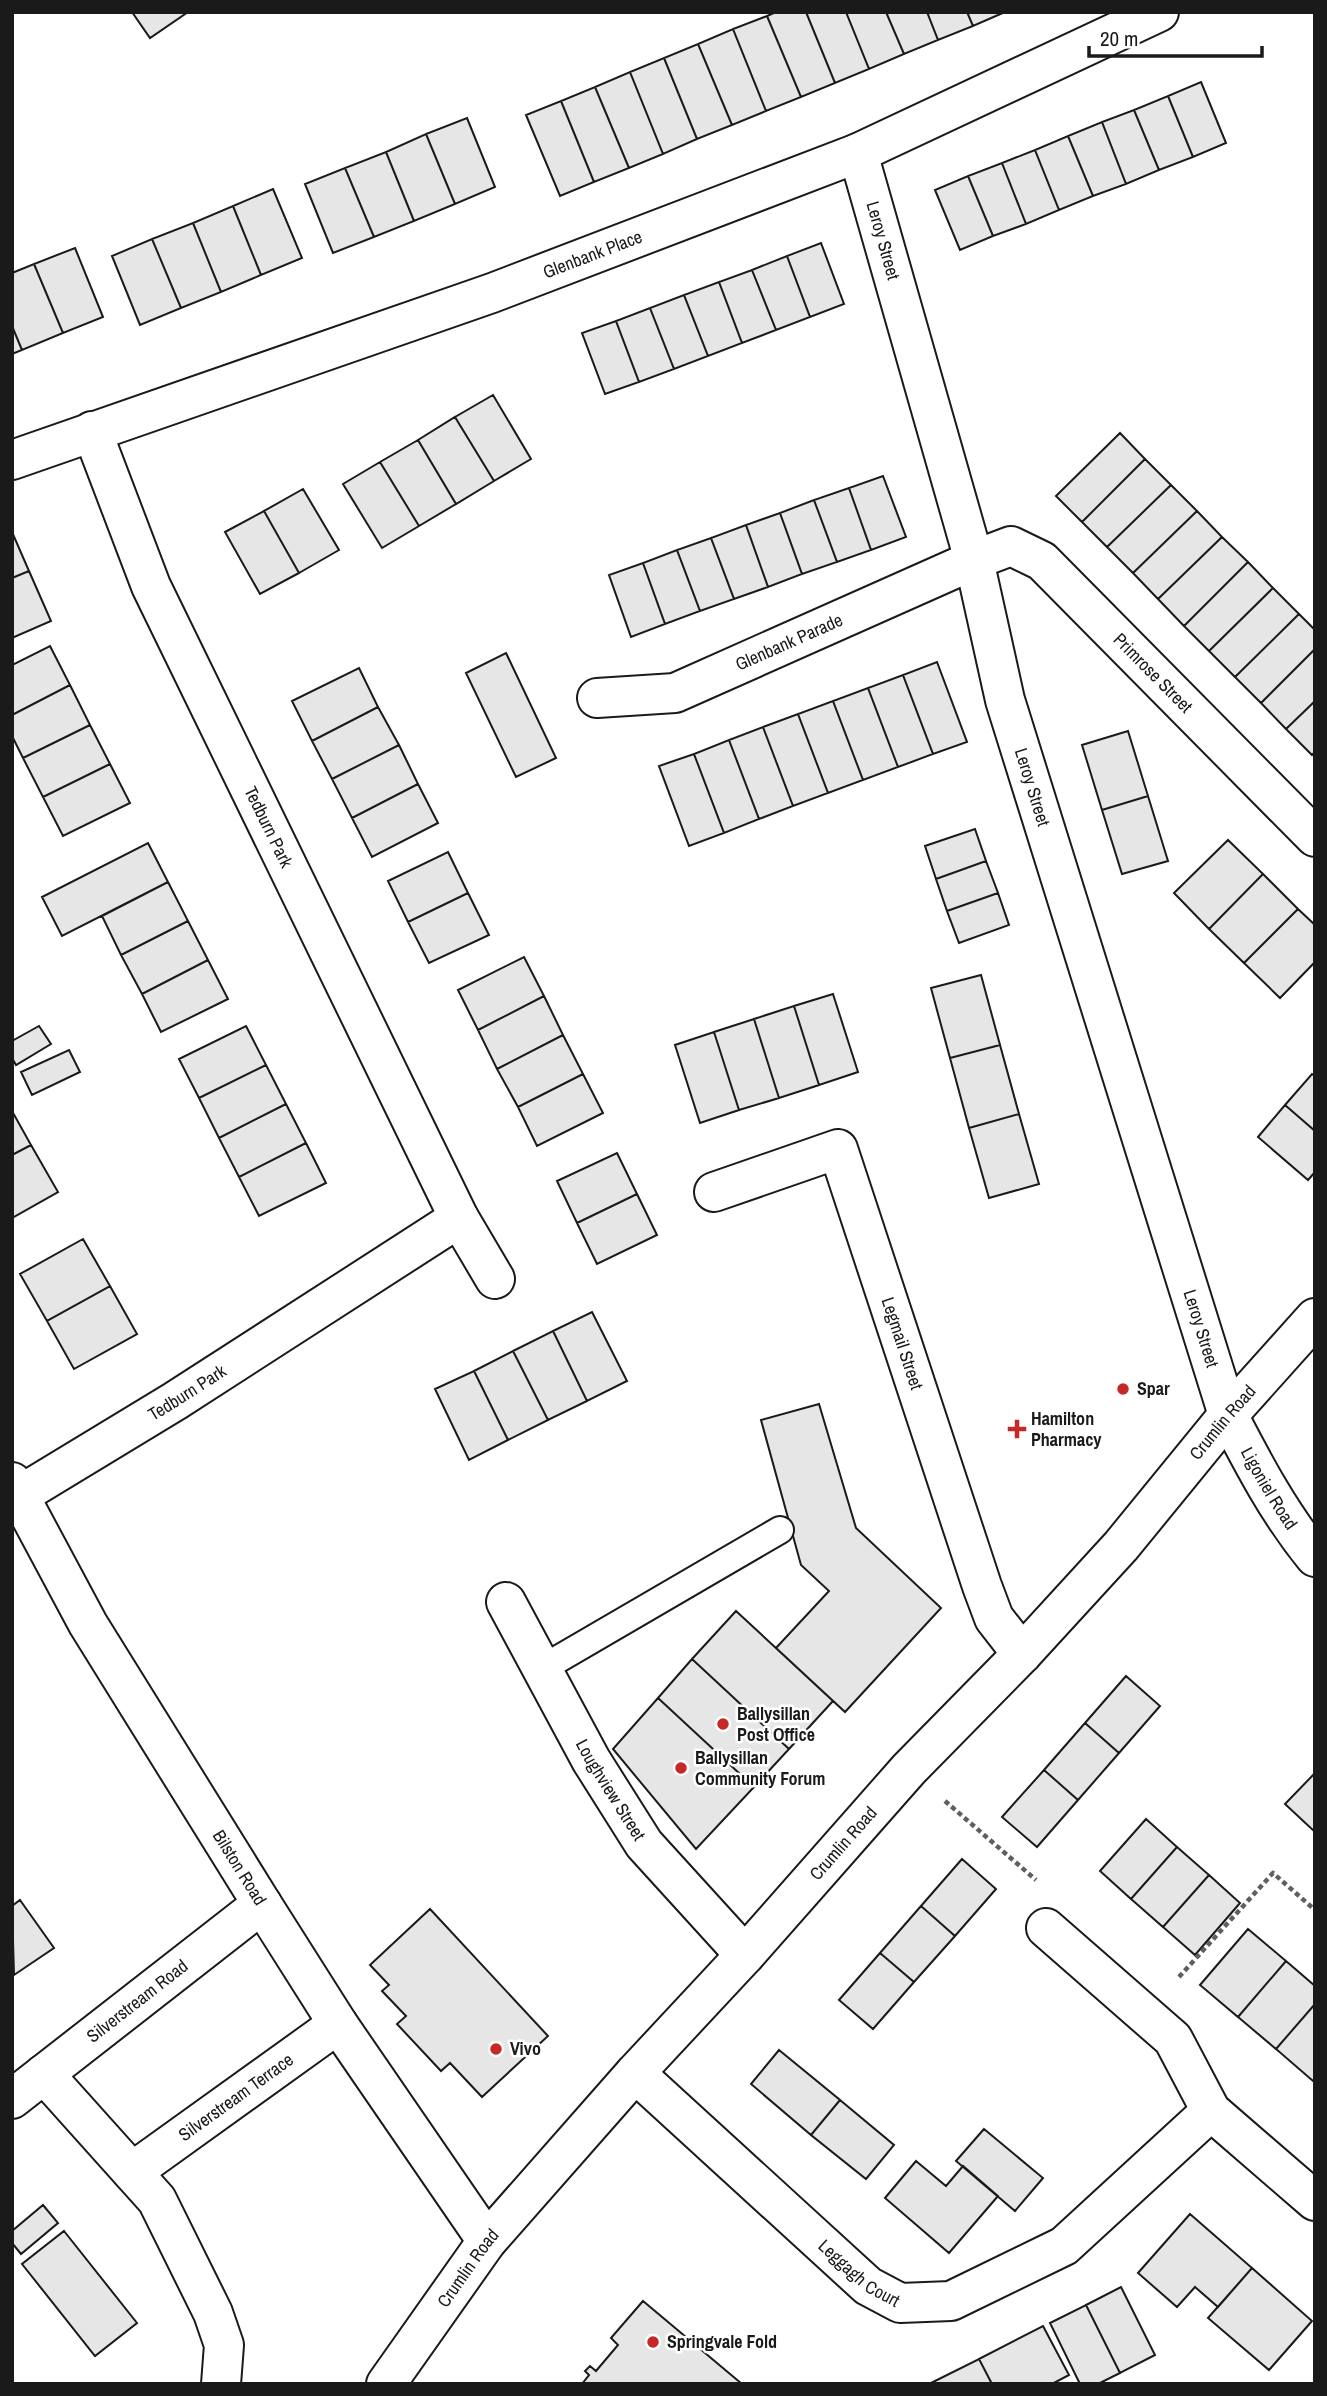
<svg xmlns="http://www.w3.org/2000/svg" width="1327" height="2396" font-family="'Archivo Narrow',sans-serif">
  <rect width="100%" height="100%" fill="#fff"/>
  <path fill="#e6e6e6" stroke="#1a1a1a" stroke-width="2" d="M 132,12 L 188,12 L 150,38 Z
    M 776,12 L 806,12 L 835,83 L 801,97 L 767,16 Z
    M 806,12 L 846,12 L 869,69 L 835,83 Z
    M 846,12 L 886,12 L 904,54 L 869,69 Z
    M 886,12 L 927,12 L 938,40 L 904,54 Z
    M 927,12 L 967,12 L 973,26 L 938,40 Z
    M 967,12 L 1005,12 L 973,26 Z
    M 767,16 L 801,97 L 766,111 L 733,29 Z
    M 733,29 L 766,111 L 732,125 L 698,44 Z
    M 698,44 L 732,125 L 697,139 L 664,58 Z
    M 664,58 L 697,139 L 663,154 L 630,72 Z
    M 630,72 L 663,154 L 629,168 L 595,87 Z
    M 1201,82 L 1226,143 L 1193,157 L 1168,96 Z
    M 595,87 L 629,168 L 594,182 L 561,101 Z
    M 1168,96 L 1193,157 L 1159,170 L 1134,110 Z
    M 561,101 L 594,182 L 560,196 L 526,115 Z
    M 1134,110 L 1159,170 L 1126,184 L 1102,122 Z
    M 467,118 L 495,187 L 455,204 L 426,134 Z
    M 1102,122 L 1126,184 L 1093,196 L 1068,136 Z
    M 426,134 L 455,204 L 414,221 L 386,152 Z
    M 1068,136 L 1093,196 L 1059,210 L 1035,150 Z
    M 1035,150 L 1059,210 L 1026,224 L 1002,163 Z
    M 386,152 L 414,221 L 374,237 L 345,168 Z
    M 1002,163 L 1026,224 L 993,236 L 968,176 Z
    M 345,168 L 374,237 L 333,253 L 305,184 Z
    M 968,176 L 993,236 L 960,250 L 935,190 Z
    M 273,189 L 302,258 L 261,275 L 233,206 Z
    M 233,206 L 261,275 L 221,292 L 193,223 Z
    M 193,223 L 221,292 L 181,308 L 152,239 Z
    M 152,239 L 181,308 L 140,325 L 112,256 Z
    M 821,243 L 844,304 L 810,317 L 787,256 Z
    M 75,248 L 103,317 L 63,333 L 34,264 Z
    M 787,256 L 810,317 L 776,330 L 752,270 Z
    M 34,264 L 63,333 L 22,350 L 12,326 L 12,273 Z
    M 752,270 L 776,330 L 742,343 L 719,282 Z
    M 719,282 L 742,343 L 708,356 L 684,295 Z
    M 684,295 L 708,356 L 674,369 L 650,308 Z
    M 650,308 L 674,369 L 639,382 L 616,321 Z
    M 616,321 L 639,382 L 605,394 L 582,333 Z
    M 12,326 L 22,350 L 12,354 Z
    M 493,395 L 531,459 L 494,481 L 455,417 Z
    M 455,417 L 494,481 L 456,504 L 418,440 Z
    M 1120,433 L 1145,459 L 1082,522 L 1056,496 Z
    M 418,440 L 456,504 L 419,526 L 380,462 Z
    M 1145,459 L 1171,485 L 1107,547 L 1082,522 Z
    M 380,462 L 419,526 L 382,548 L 343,484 Z
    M 883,476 L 906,537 L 871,550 L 849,488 Z
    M 1171,485 L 1197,511 L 1133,573 L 1107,547 Z
    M 849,488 L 871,550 L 837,562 L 814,500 Z
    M 303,489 L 339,550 L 299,573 L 264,511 Z
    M 814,500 L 837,562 L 802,574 L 780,513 Z
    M 264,511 L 299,573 L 260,594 L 225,532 Z
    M 1197,511 L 1222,537 L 1158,599 L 1133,573 Z
    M 780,513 L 802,574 L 768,587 L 746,525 Z
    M 746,525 L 768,587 L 734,599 L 711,538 Z
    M 12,532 L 29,571 L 12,578 Z
    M 1222,537 L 1248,562 L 1184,626 L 1158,599 Z
    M 711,538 L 734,599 L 700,611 L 677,550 Z
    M 677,550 L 700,611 L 665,624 L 643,563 Z
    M 1248,562 L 1273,588 L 1209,651 L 1184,626 Z
    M 643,563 L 665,624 L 631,637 L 609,575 Z
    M 29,571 L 51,621 L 12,638 L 12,578 Z
    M 1273,588 L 1299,614 L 1235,677 L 1209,651 Z
    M 1299,614 L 1315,630 L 1315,649 L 1261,703 L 1235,677 Z
    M 50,646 L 70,685 L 12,715 L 12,665 Z
    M 1315,649 L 1315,701 L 1286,729 L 1261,703 Z
    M 506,653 L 556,758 L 516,777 L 466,673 Z
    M 937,662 L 967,742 L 933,754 L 903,675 Z
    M 359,668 L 378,707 L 312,741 L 292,701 Z
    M 903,675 L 933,754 L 898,767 L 868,688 Z
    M 70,685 L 90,725 L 23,758 L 12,736 L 12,715 Z
    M 868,688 L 898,767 L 863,780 L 833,701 Z
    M 833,701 L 863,780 L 828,793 L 798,714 Z
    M 1315,701 L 1315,752 L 1312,755 L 1286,729 Z
    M 378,707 L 399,745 L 332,779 L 312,741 Z
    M 798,714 L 828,793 L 793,806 L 763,727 Z
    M 90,725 L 110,764 L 43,797 L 23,758 Z
    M 763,727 L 793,806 L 759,819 L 729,740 Z
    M 1128,731 L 1148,796 L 1102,810 L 1082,745 Z
    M 729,740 L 759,819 L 724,833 L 694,754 Z
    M 399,745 L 418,784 L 352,818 L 332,779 Z
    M 694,754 L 724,833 L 689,846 L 659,766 Z
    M 110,764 L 130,803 L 63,836 L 43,797 Z
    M 418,784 L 438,823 L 372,857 L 352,818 Z
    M 1148,796 L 1168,861 L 1122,874 L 1102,810 Z
    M 975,829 L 986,861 L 936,879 L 925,846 Z
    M 1228,840 L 1263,874 L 1209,929 L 1174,893 Z
    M 148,843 L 168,882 L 62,936 L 42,897 Z
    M 448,852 L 468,893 L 408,922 L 388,881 Z
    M 986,861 L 998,893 L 947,911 L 936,879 Z
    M 1263,874 L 1298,909 L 1244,963 L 1209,929 Z
    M 168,882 L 188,921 L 121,955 L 102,916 Z
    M 468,893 L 489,935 L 429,963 L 408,922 Z
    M 998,893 L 1009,925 L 959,943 L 947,911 Z
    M 1298,909 L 1315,925 L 1315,962 L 1280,998 L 1244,963 Z
    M 188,921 L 208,960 L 142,994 L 121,955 Z
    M 524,957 L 544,996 L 478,1030 L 458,990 Z
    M 208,960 L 228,999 L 161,1032 L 142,994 Z
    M 981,975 L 1000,1045 L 950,1058 L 931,988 Z
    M 833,994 L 858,1072 L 819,1085 L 794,1006 Z
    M 544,996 L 563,1035 L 497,1069 L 478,1030 Z
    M 794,1006 L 819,1085 L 779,1098 L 754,1019 Z
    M 754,1019 L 779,1098 L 739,1110 L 714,1032 Z
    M 39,1026 L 51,1044 L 16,1065 L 12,1058 L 12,1041 Z
    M 246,1026 L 266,1065 L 199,1098 L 179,1059 Z
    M 714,1032 L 739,1110 L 700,1123 L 675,1045 Z
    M 563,1035 L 583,1074 L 518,1107 L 497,1069 Z
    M 1000,1045 L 1019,1114 L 969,1128 L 950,1058 Z
    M 69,1050 L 80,1072 L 32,1095 L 21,1072 Z
    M 266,1065 L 286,1104 L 219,1138 L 199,1098 Z
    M 583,1074 L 603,1113 L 537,1146 L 518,1107 Z
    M 1312,1074 L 1315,1076 L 1315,1131 L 1285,1105 Z
    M 286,1104 L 306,1143 L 239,1177 L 219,1138 Z
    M 1285,1105 L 1315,1131 L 1315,1172 L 1308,1180 L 1258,1137 Z
    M 12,1111 L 31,1145 L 12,1155 Z
    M 1019,1114 L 1039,1184 L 989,1198 L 969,1128 Z
    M 306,1143 L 326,1183 L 259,1216 L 239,1177 Z
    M 31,1145 L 58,1192 L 12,1218 L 12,1155 Z
    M 617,1153 L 637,1194 L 577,1223 L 557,1181 Z
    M 637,1194 L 657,1235 L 597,1264 L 577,1223 Z
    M 83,1239 L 110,1286 L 47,1321 L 20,1274 Z
    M 110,1286 L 137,1334 L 74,1369 L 47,1321 Z
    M 592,1312 L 627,1381 L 587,1401 L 553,1331 Z
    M 553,1331 L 587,1401 L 548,1420 L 513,1351 Z
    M 513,1351 L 548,1420 L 508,1440 L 474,1371 Z
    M 474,1371 L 508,1440 L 469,1460 L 435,1389 Z
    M 819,1404 L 856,1528 L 941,1608 L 845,1712 L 776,1648 L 829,1591 L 801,1565 L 761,1420 Z
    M 736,1611 L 833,1701 L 789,1749 L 692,1659 Z
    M 692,1659 L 789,1749 L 754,1787 L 658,1698 Z
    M 1126,1676 L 1160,1706 L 1119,1753 L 1085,1723 Z
    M 658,1698 L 754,1787 L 696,1849 L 613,1749 Z
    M 1085,1723 L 1119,1753 L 1078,1800 L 1044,1770 Z
    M 1044,1770 L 1078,1800 L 1037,1847 L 1002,1817 Z
    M 1315,1773 L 1315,1832 L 1285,1804 Z
    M 1146,1819 L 1177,1847 L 1131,1899 L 1100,1871 Z
    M 1177,1847 L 1209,1875 L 1163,1927 L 1131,1899 Z
    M 962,1859 L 996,1889 L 955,1936 L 921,1906 Z
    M 1209,1875 L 1240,1903 L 1195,1955 L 1163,1927 Z
    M 20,1900 L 54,1948 L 14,1975 L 12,1906 Z
    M 921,1906 L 955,1936 L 914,1982 L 880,1953 Z
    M 430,1909 L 548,2036 L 482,2097 L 450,2063 L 441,2071 L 397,2024 L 406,2016 L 382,1991 L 389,1985 L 370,1965 Z
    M 1248,1929 L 1286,1961 L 1238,2017 L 1200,1985 Z
    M 880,1953 L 914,1982 L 873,2029 L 839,2000 Z
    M 1286,1961 L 1315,1986 L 1315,2004 L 1276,2049 L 1238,2017 Z
    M 1315,2004 L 1315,2079 L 1313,2081 L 1276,2049 Z
    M 779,2050 L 840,2100 L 811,2135 L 751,2084 Z
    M 840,2100 L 894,2145 L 866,2179 L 811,2135 Z
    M 984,2129 L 1043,2178 L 1015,2211 L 956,2161 Z
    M 916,2161 L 946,2186 L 963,2166 L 998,2196 L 949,2253 L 885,2198 Z
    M 43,2205 L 58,2223 L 21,2254 L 12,2243 L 12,2231 Z
    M 1190,2214 L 1252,2268 L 1218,2307 L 1195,2287 L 1177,2307 L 1138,2273 Z
    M 64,2231 L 137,2323 L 95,2356 L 22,2264 Z
    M 1252,2268 L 1312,2321 L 1269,2370 L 1208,2318 Z
    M 1121,2287 L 1155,2355 L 1120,2373 L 1086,2305 Z
    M 643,2301 L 742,2384 L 582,2384 L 589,2375 L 585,2371 L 590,2366 L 596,2371 L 618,2345 L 611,2338 Z
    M 1086,2305 L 1120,2373 L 1098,2384 L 1080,2384 L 1050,2323 Z
    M 1043,2326 L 1069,2375 L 1052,2384 L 992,2384 L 979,2359 Z
    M 979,2359 L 992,2384 L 929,2384 Z"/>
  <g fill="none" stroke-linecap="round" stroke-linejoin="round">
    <defs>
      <path id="service" d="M 543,1668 L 780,1530"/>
      <g id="minor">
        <path id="s1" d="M 858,153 L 974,560 L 1005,700 L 1228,1415"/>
        <path id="s2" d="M 92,431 L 151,586 L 459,1218 L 495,1279"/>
        <path id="s3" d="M 12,460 L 492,293 L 858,153 L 1159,12"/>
        <path id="s4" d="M 597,698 L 675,693 L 974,560 L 1011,546 L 1042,561 L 1315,837"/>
        <path id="s5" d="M 714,1192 L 838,1149 L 982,1586 L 994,1618 L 1022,1654"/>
        <path id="s6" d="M 12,1482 L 88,1624 L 262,1904 L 338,2024 L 487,2241"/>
        <path id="s7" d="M 20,1495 L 175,1401 L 459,1218"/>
        <path id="s8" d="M 506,1602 L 591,1760 L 644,1844 L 745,1955"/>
        <path d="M 1046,1928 L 1173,2039 L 1211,2111 L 1315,2201"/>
        <path id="s9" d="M 635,2073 L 868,2286 L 900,2303 L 951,2301 L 1064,2246 L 1211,2111"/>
        <path d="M 44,2074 L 157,2200 L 213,2313 L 224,2345 L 221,2384"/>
        <path id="s10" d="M 12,2099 L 262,1904"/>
        <path id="s11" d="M 132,2172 L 338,2024"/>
      </g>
      <g id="tertiary">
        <path id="s12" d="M 1228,1415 C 1254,1465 1279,1513 1315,1557"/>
      </g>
      <g id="primary">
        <path id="s13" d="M 386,2384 L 487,2241 L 635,2073 L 745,1955 L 909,1769 L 1022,1654 L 1121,1546 L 1228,1415 L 1315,1318"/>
      </g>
    </defs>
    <use href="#service" stroke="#1a1a1a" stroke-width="30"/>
    <use href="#minor" stroke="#1a1a1a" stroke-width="42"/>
    <use href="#tertiary" stroke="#1a1a1a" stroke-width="42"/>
    <use href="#primary" stroke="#1a1a1a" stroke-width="42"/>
    <path stroke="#5f5f5f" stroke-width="4.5" stroke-dasharray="5 3.5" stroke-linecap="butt" d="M 945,1801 L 1036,1880
      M 1179,1977 L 1273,1873 L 1315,1910"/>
    <use href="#service" stroke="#fff" stroke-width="26"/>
    <use href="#minor" stroke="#fff" stroke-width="38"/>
    <use href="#tertiary" stroke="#fff" stroke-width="38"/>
    <use href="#primary" stroke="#fff" stroke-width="38"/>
  </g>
  <g fill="#c62828" stroke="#fff" stroke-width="2.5">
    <circle cx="1123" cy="1389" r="7"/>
    <path d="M1013.5 1418.5h7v7h7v7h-7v7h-7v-7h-7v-7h7z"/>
    <circle cx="723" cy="1724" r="7"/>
    <circle cx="681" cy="1768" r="7"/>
    <circle cx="496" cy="2049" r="7"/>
    <circle cx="653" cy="2342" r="7"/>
  </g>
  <g text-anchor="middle" stroke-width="5" stroke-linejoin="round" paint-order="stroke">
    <g font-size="18" fill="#1a1a1a" stroke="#fff">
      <text dy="6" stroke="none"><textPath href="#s1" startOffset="91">Leroy Street</textPath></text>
      <text dy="6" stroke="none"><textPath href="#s3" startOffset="616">Glenbank Place</textPath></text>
      <text dy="6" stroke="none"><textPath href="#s4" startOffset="203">Glenbank Parade</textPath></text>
      <text dy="6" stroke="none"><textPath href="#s4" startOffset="637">Primrose Street</textPath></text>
      <text dy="6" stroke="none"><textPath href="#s1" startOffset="658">Leroy Street</textPath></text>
      <text dy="6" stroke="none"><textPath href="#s2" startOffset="434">Tedburn Park</textPath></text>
      <text dy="6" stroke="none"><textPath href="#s1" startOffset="1225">Leroy Street</textPath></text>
      <text dy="6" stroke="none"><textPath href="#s5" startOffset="336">Legmail Street</textPath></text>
      <text dy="6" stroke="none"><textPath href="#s7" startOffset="196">Tedburn Park</textPath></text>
      <text dy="6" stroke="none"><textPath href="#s13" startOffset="1276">Crumlin Road</textPath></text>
      <text dy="6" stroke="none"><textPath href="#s12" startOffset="84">Ligoniel Road</textPath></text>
      <text dy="6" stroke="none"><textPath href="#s8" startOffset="215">Loughview Street</textPath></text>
      <text dy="6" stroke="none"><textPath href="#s13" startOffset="709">Crumlin Road</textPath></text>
      <text dy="6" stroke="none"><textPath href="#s6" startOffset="448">Bilston Road</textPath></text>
      <text dy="6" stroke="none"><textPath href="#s10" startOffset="159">Silverstream Road</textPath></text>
      <text dy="6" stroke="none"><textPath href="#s11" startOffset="128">Silverstream Terrace</textPath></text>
      <text dy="6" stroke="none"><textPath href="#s13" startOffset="142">Crumlin Road</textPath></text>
      <text dy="6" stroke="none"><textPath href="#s9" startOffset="301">Leggagh Court</textPath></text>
    </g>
    <g font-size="18" font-weight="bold" fill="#1a1a1a" stroke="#fff" text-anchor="start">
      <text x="1137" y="1395">Spar</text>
      <text x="1031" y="1425">Hamilton<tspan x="1031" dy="21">Pharmacy</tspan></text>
      <text x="737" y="1720">Ballysillan<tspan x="737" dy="21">Post Office</tspan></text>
      <text x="695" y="1764">Ballysillan<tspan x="695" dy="21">Community Forum</tspan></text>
      <text x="510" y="2055">Vivo</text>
      <text x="667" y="2348">Springvale Fold</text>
    </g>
  </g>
  <rect width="1327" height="2396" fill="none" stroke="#1a1a1a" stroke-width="28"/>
  <path d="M1089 46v10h173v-10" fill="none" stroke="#1a1a1a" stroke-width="3.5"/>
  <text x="1100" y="46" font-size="21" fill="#1a1a1a" stroke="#ffffff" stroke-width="5" paint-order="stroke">20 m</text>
</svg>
